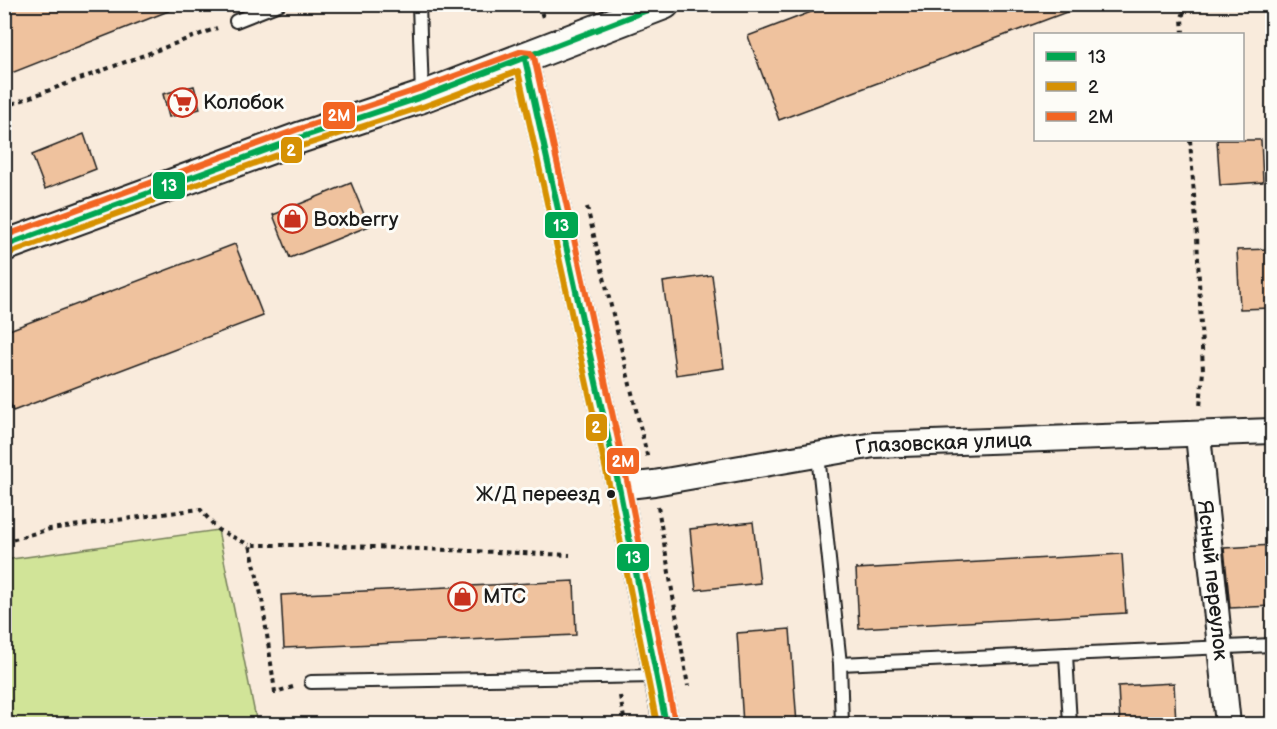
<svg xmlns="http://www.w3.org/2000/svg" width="1277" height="729" font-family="'Balsamiq Sans',sans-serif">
  <rect width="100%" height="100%" fill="#f9ebdc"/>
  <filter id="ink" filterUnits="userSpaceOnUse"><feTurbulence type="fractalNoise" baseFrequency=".0167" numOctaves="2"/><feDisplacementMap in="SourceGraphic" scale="12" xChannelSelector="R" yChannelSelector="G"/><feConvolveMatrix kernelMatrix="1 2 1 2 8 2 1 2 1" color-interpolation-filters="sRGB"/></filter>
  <g filter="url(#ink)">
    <path fill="#d1e498" stroke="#76805a" stroke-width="1.5" d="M 218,530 L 257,724 L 5,724 L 5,560 Z"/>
    <path fill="#efc29e" stroke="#1c1c1c" stroke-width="1.5" d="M 21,4 L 180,4 L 181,6 L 4,76 L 4,11 Z
      M 832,4 L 1080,4 L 1080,7 L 779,120 L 748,36 Z
      M 194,86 L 200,109 L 169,117 L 163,94 Z
      M 84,134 L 96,169 L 45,189 L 32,155 Z
      M 1217,140 L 1261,140 L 1263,182 L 1220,185 Z
      M 351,183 L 369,226 L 290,258 L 273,215 Z
      M 235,244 L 263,316 L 13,411 L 4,389 L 4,332 Z
      M 1272,249 L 1272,308 L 1240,309 L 1237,250 Z
      M 712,275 L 724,368 L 676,375 L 663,282 Z
      M 753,522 L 760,583 L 696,590 L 690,529 Z
      M 1272,545 L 1272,606 L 1230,608 L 1224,548 Z
      M 1122,554 L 1126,613 L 859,628 L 856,569 Z
      M 574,581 L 576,635 L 284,648 L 281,595 Z
      M 790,629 L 797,724 L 743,724 L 737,633 Z
      M 1174,683 L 1176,724 L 1120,724 L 1118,686 Z"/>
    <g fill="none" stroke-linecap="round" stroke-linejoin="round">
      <defs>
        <path id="service" d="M 419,4 L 422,96
          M 236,21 L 279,4
          M 818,455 L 840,664 L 1272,645
          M 1066,655 L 1070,724
          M 840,664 L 842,724
          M 311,682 L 656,676"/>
        <g id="minor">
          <path d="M 525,59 L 619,487 L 666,724"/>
          <path id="s1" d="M 1198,435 L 1228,724"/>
          <path id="s2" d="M 619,487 L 654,483 L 874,445 L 1272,431"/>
        </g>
        <path id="tertiary" d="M 4,246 L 299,138 L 422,97 L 664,4"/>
      </defs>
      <use href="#service" stroke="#1c1c1c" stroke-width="16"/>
      <use href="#minor" stroke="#1c1c1c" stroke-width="28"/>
      <use href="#tertiary" stroke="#1c1c1c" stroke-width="34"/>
      <path stroke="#1c1c1c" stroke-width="4" stroke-dasharray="4.5 4.5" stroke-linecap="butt" d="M 539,4 L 544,21
        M 1183,34 L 1182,18 L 1186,4
        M 4,107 L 217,28
        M 1190,140 L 1197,236 L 1203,371 L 1200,407
        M 587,207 L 648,459
        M 658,507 L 688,686
        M 4,542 L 50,529 L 200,509 L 218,530 L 250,545
        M 293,687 L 275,692 L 262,599 L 250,545 L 323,545 L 570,555
        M 620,696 L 625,724"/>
      <use href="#service" stroke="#fdfcf7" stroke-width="12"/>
      <use href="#minor" stroke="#fdfcf7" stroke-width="24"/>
      <use href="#tertiary" stroke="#fdfcf7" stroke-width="30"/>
      <defs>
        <path id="bus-1" d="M 525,59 L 619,487 L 666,724
          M 4,246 L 299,138 L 422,97 L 663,4"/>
        <path id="bus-2" d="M 7,254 L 302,146 L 425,106 L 518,71 L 610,489 L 657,724"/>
        <path id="bus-3" d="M 4,236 L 296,130 L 419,89 L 522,51 L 530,52 L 534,57 L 628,485 L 675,722"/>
      </defs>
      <use href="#bus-1" stroke="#fdfcf7" stroke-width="10"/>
      <use href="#bus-2" stroke="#fdfcf7" stroke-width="10"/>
      <use href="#bus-3" stroke="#fdfcf7" stroke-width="10"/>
      <use href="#bus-1" stroke="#00a651" stroke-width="6"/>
      <use href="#bus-2" stroke="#d69104" stroke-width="6"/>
      <use href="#bus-3" stroke="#f26522" stroke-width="6"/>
    </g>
  </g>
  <defs>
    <symbol id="supermarket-ring" viewBox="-11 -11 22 22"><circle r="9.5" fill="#fdfcf7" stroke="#c8321e" stroke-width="1.5"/><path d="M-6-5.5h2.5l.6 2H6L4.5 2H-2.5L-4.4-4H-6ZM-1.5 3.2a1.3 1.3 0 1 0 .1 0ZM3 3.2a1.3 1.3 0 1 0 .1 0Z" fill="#c8321e"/></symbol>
    <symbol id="shop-ring" viewBox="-11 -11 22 22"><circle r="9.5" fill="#fdfcf7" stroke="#c8321e" stroke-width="1.5"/><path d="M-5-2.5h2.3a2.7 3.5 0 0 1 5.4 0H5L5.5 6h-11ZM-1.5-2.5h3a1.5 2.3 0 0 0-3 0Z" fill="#c8321e"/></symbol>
  </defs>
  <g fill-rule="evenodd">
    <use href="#supermarket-ring" x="166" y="86" width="33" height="33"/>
    <use href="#shop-ring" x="276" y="202" width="33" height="33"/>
    <use href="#shop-ring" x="446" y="580" width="33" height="33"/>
  </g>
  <circle fill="#1c1c1c" stroke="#fdfcf7" stroke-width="2" cx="611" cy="494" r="5"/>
  <g text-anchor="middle" stroke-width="6" stroke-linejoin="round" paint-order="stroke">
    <g font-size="20" fill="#1c1c1c" stroke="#fdfcf7" text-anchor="end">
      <text x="600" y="501">Ж/Д переезд</text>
    </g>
    <g font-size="21" fill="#1c1c1c" stroke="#fdfcf7" text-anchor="start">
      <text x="203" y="109">Колобок</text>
      <text x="313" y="226">Boxberry</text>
      <text x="483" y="603">МТС</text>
    </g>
    <g font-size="21" fill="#1c1c1c" stroke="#fdfcf7">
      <text dy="7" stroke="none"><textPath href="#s2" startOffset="328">Глазовская улица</textPath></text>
      <text dy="7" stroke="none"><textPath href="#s1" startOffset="146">Ясный переулок</textPath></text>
    </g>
  </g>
  <g stroke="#fdfcf7" stroke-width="2">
    <rect x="322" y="101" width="34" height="29" rx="6" fill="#f26522"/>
    <rect x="280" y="136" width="23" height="28" rx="6" fill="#d69104"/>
    <rect x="152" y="171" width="34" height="29" rx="6" fill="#00a651"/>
    <rect x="544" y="211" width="35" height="28" rx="6" fill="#00a651"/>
    <rect x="585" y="413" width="23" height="29" rx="6" fill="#d69104"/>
    <rect x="606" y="447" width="34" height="28" rx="6" fill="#f26522"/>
    <rect x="616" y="543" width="34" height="29" rx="6" fill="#00a651"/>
  </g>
  <g font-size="16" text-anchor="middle" font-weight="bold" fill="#fff">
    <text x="339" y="121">2М</text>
    <text x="291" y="156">2</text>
    <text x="169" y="191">13</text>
    <text x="561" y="231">13</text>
    <text x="596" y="433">2</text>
    <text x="623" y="467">2М</text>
    <text x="633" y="563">13</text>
  </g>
  <rect width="1277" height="729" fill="none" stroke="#fdfcf7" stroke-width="24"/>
  <rect x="12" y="12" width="1253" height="705" fill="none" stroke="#1c1c1c" stroke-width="2" filter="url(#ink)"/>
  <rect x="1034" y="33" width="210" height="108" fill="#fdfcf7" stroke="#a3a29f" stroke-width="1.5"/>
  <rect x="1046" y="52" width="30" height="9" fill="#00a651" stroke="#a3a29f" stroke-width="1.5"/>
  <text x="1088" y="63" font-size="18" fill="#1c1c1c">13</text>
  <rect x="1046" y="82" width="30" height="9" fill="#d69104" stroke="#a3a29f" stroke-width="1.5"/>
  <text x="1088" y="93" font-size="18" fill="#1c1c1c">2</text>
  <rect x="1046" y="112" width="30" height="9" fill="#f26522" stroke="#a3a29f" stroke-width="1.5"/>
  <text x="1088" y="123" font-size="18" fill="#1c1c1c">2М</text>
</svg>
